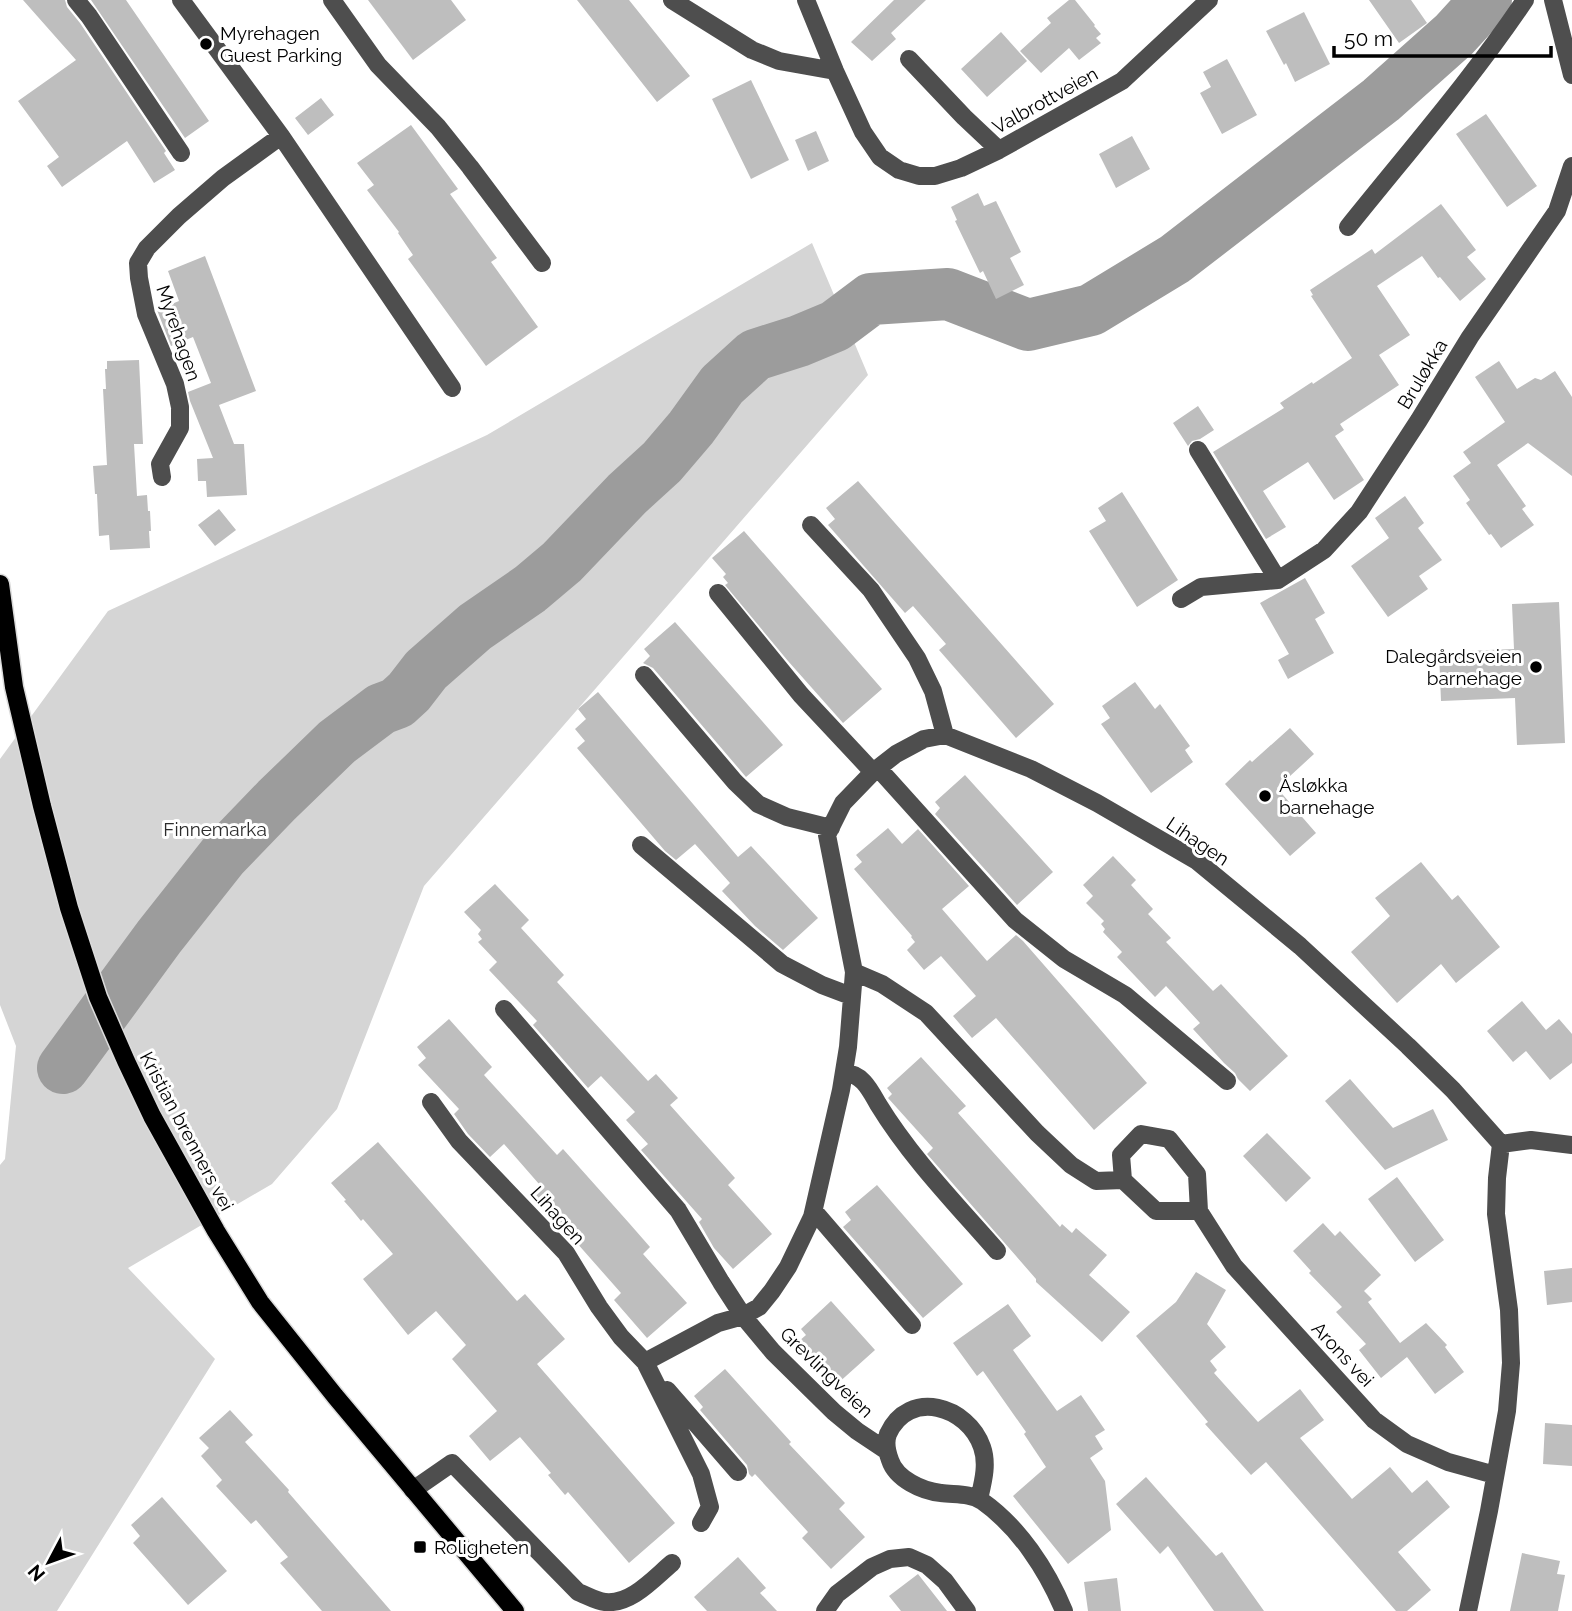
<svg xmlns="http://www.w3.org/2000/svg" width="1572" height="1611" font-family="Raleway,sans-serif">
  <rect width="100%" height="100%" fill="#fff"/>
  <path fill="#d5d5d5" d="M 812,243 L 868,375 L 424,886 L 337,1109 L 272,1184 L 128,1268 L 215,1359 L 57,1611 L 0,1611 L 0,1165 L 5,1159 L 16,1046 L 0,1005 L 0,759 L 108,611 L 487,435 Z"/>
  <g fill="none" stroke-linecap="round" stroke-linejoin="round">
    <path stroke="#9c9c9c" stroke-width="52" d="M 63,1068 L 159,937 L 223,856 L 277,800 L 337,742 L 381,709 L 397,703 L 409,692 L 426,670 L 475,627 L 530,589 L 562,562 L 627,494 L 662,462 L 691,428 L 722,385 L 755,355 L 799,341 L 835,326 L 871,299 L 948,294 L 1028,325 L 1091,310 L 1175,259 L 1381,100 L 1454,35 L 1486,0"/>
  </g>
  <path fill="#bebebe" d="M 23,0 L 65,0 L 67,7 L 80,23 L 166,151 L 164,153 L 175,170 L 154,183 L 127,141 L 62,187 L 47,166 L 59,157 L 18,101 L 76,60 Z
    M 91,0 L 126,0 L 209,121 L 185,138 Z
    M 368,0 L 451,0 L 466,20 L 413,60 Z
    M 577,0 L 629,0 L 690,76 L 657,102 Z
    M 894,0 L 926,0 L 891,33 L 896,39 L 872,61 L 851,42 Z
    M 1069,0 L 1075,0 L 1095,25 L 1094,26 L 1101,34 L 1096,38 L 1101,43 L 1079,60 L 1069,48 L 1041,73 L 1020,51 L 1051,23 L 1047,18 Z
    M 1369,0 L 1411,0 L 1427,23 L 1399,43 Z
    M 1304,12 L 1330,64 L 1295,82 L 1286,63 L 1284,65 L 1266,31 Z
    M 1001,32 L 1027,61 L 987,97 L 961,69 Z
    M 1227,59 L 1257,115 L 1222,134 L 1200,93 L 1211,87 L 1203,72 Z
    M 751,80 L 789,160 L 751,179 L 712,99 Z
    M 321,98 L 334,115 L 308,135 L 295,118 Z
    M 1486,114 L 1537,186 L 1507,207 L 1456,134 Z
    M 411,125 L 458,189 L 450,194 L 497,258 L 491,262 L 538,327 L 486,366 L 408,259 L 413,255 L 398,233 L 399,232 L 367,190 L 374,185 L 357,163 Z
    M 816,131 L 829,161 L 808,171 L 795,140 Z
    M 1132,136 L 1150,169 L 1116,188 L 1099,154 Z
    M 978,193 L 984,206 L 996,201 L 1021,252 L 1010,258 L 1024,285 L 996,299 L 983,271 L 980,273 L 955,221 L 957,220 L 951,207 Z
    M 1441,204 L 1476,250 L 1467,257 L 1486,279 L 1460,301 L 1440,277 L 1438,278 L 1422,256 L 1377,286 L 1410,335 L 1379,355 L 1399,385 L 1340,424 L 1344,430 L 1335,436 L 1364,480 L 1334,500 L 1308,462 L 1263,491 L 1286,527 L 1266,539 L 1213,452 L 1284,408 L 1280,403 L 1312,382 L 1313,384 L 1352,358 L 1311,296 L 1313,295 L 1310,290 L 1372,249 L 1375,254 Z
    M 205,256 L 256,391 L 219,405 L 234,444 L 244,444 L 247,495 L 207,497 L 206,481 L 198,481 L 197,459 L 213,458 L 190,401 L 188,392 L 211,383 L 193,337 L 171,346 L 157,310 L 179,301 L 168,271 Z
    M 139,360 L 143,444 L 134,444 L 137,496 L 147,495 L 148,511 L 150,511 L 151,531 L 149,531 L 150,548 L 110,550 L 109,535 L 99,536 L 97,494 L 95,494 L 93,466 L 107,465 L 103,389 L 106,389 L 105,369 L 107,369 L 107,361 Z
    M 1499,361 L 1517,389 L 1535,378 L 1541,380 L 1555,371 L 1572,397 L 1572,476 L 1528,443 L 1497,465 L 1526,506 L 1522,509 L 1534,525 L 1501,548 L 1491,534 L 1489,535 L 1466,503 L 1470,500 L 1453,476 L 1471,463 L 1463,452 L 1505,422 L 1475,377 Z
    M 1198,406 L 1214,430 L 1200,439 L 1192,441 L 1188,446 L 1173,423 Z
    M 858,481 L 1054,704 L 1016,738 L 939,650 L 946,644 L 913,606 L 905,613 L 828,525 L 835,519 L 826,508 Z
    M 1122,492 L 1178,580 L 1137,607 L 1089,531 L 1106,521 L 1098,508 Z
    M 1405,496 L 1424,523 L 1418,528 L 1442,560 L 1419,576 L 1428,589 L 1388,617 L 1351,566 L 1389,538 L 1375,518 Z
    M 219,509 L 236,530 L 215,546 L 198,525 Z
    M 744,531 L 882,689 L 843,723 L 788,661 L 725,585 L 728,583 L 723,577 L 726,574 L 712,558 Z
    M 1305,578 L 1325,613 L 1315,619 L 1334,653 L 1288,679 L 1278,660 L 1289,654 L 1260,603 Z
    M 1559,602 L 1565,743 L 1517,745 L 1515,698 L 1441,701 L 1439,652 L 1514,649 L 1512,604 Z
    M 675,622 L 783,745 L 746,777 L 653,668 L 643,663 L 650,656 L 644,649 Z
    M 1135,682 L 1155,709 L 1160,704 L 1190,746 L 1185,750 L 1193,762 L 1151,793 L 1101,724 L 1110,718 L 1102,706 Z
    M 598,692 L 738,857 L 751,846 L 818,918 L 783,950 L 755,926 L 722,891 L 730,883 L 695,844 L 676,860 L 665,851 L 577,748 L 585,741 L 575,729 L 586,719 L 578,709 Z
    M 1290,728 L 1314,754 L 1277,788 L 1316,833 L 1290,856 L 1225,784 L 1250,760 L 1252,762 Z
    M 965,775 L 1053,872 L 1017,905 L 935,814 L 940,808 L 935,802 Z
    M 888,828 L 902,844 L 918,829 L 969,886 L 942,909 L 987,961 L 1016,935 L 1023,941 L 1147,1083 L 1094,1130 L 996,1018 L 972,1038 L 953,1016 L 976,996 L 941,956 L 924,970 L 907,950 L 915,942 L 911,937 L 912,936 L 854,869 L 862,862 L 856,855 Z
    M 1113,856 L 1136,880 L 1131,885 L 1153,909 L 1148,914 L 1171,938 L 1166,942 L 1213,991 L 1221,984 L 1288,1056 L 1250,1091 L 1238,1079 L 1235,1073 L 1224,1063 L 1193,1029 L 1200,1023 L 1166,986 L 1155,997 L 1117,957 L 1122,952 L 1103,932 L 1105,929 L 1101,924 L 1104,921 L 1086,903 L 1093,896 L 1083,885 Z
    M 1421,862 L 1452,900 L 1458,895 L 1500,947 L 1456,983 L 1441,964 L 1397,1003 L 1351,952 L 1390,916 L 1375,898 Z
    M 495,884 L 529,920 L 521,928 L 564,975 L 557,982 L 648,1081 L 656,1074 L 678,1098 L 670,1105 L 735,1178 L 728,1185 L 772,1234 L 733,1269 L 714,1248 L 699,1222 L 702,1219 L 641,1150 L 648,1144 L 626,1120 L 635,1112 L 601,1076 L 588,1088 L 533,1025 L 537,1021 L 489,970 L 497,962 L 478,942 L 482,939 L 478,934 L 481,930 L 464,912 Z
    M 1522,1001 L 1546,1030 L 1559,1019 L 1572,1034 L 1572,1063 L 1550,1080 L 1526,1051 L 1513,1062 L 1487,1031 Z
    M 449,1019 L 492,1067 L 484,1075 L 557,1155 L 563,1149 L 629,1223 L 650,1247 L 643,1254 L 687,1303 L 647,1338 L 614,1300 L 621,1293 L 531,1191 L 539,1184 L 504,1144 L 490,1157 L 468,1134 L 454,1114 L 459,1109 L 418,1065 L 426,1058 L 417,1047 Z
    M 921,1057 L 966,1106 L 958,1113 L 1060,1227 L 1062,1224 L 1072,1233 L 1076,1228 L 1107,1255 L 1089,1275 L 1130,1312 L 1102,1342 L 1036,1282 L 1036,1279 L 927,1154 L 933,1148 L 888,1098 L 892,1094 L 887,1088 Z
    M 1350,1079 L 1393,1128 L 1433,1109 L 1448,1140 L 1385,1170 L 1325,1101 Z
    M 1267,1133 L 1311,1178 L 1286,1202 L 1243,1156 Z
    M 378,1142 L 517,1301 L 525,1294 L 565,1339 L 537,1364 L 675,1523 L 629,1563 L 568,1492 L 565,1495 L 548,1475 L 551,1473 L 520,1437 L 490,1461 L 469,1436 L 497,1411 L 452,1359 L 466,1345 L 436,1311 L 408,1335 L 363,1279 L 393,1254 L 363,1219 L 361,1221 L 352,1210 L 344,1201 L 346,1200 L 331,1183 Z
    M 1397,1177 L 1444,1240 L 1415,1262 L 1368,1199 Z
    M 877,1185 L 963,1284 L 923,1318 L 843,1227 L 851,1220 L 845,1212 Z
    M 1323,1223 L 1335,1236 L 1340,1231 L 1381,1275 L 1364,1291 L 1372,1299 L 1368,1302 L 1400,1343 L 1426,1323 L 1447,1345 L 1445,1347 L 1464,1372 L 1435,1394 L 1407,1357 L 1381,1378 L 1359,1350 L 1366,1344 L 1336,1312 L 1342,1307 L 1309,1273 L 1311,1271 L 1293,1251 Z
    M 1572,1268 L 1572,1302 L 1547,1305 L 1544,1271 Z
    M 1196,1272 L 1226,1290 L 1207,1324 L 1226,1347 L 1210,1361 L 1217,1370 L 1214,1373 L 1258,1422 L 1300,1389 L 1324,1420 L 1300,1438 L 1352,1499 L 1390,1467 L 1412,1493 L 1427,1480 L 1450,1507 L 1398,1552 L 1431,1590 L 1407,1611 L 1396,1611 L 1266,1462 L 1251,1475 L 1205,1424 L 1208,1422 L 1136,1336 L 1176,1302 Z
    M 831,1301 L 875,1350 L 836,1385 L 798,1342 L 806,1335 L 801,1329 Z
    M 1008,1304 L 1031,1336 L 1013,1350 L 1057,1411 L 1081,1395 L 1105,1430 L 1095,1436 L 1103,1449 L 1090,1458 L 1105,1481 L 1111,1530 L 1068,1564 L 1013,1496 L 1046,1467 L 1024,1434 L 1026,1432 L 983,1371 L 977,1376 L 953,1343 Z
    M 725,1369 L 791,1442 L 789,1444 L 845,1503 L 839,1509 L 865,1537 L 831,1569 L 802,1538 L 808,1532 L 755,1474 L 752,1477 L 749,1474 L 747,1465 L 700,1410 L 703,1407 L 694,1396 Z
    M 230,1410 L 253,1435 L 245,1442 L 289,1490 L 288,1492 L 391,1611 L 322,1611 L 280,1563 L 288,1557 L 256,1520 L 251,1524 L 216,1486 L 222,1480 L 201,1456 L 209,1448 L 199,1438 Z
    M 1545,1423 L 1572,1425 L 1572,1466 L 1543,1464 Z
    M 1146,1477 L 1216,1556 L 1222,1552 L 1264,1611 L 1214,1611 L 1168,1546 L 1160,1554 L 1116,1504 Z
    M 162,1497 L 227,1571 L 188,1605 L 133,1543 L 140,1536 L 131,1525 Z
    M 1522,1553 L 1560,1561 L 1557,1574 L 1565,1575 L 1558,1611 L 1510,1611 Z
    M 738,1557 L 766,1588 L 760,1593 L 777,1611 L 707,1611 L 694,1597 Z
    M 918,1574 L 947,1611 L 901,1611 L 889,1596 Z
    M 1117,1578 L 1121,1611 L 1088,1611 L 1084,1582 Z"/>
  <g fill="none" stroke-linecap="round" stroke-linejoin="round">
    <defs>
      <path id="major" d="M 0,584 L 14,687 L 42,806 L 69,908 L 98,997 L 126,1061 L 152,1116 L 216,1231 L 260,1302 L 335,1396 L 515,1611"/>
    </defs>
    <use href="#major" stroke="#dbdbdb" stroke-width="21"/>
    <path stroke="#4e4e4e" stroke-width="18" d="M 76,0 L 89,16 L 181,153
      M 181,0 L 281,136 L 452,388
      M 332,0 L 378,65 L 438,127 L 470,167 L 542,263
      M 672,0 L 752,50 L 779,61 L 835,71
      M 806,0 L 835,71 L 863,132 L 880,157 L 899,170 L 919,176 L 935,176 L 961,168 L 999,150 L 1122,81 L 1209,0
      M 1553,0 L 1572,75
      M 909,59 L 964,117 L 999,150
      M 1348,227 C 1408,152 1472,79 1525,0
      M 1198,450 L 1278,580
      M 162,477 L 160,464 L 180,428 L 180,407 L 175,384 L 146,314 L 139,278 L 138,263 L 147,248 L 179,216 L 223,178 L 281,136
      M 811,525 L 871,590 L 917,658 L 933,691 L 945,735
      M 718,593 L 801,695 L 873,772
      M 1181,599 L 1201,587 L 1278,580 L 1324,550 L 1359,512 L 1419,420 L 1470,337 L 1557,211 L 1572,166
      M 644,675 L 735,782 L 758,804 L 787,817 L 831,828
      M 878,768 L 1015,920 L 1064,959 L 1125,995 L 1227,1081
      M 641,845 L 782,964 L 822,985 L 851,996
      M 854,972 L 882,984 L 926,1013 L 1037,1133 L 1071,1165 L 1096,1181 L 1123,1180
      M 504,1009 L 678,1210 L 721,1282 L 743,1316 L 773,1352 L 834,1412 L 857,1431 L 887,1451
      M 844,1073 C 862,1073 870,1090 878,1104 C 911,1158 956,1204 997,1251
      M 431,1102 L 459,1141 L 566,1253 L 599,1307 L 621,1337 L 645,1362 L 718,1323 L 743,1316 L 759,1307 L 772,1291 L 788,1267 L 812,1217 L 841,1090 L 848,1047 L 854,972 L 827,835 L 843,803 L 873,772 L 896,754 L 924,739 L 945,735 L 1031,769 L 1097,803 L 1197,861 L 1300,946 L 1408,1046 L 1453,1090 L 1501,1144
      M 814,1211 L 912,1325
      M 1199,1211 L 1156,1211 L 1123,1180 L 1121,1155 L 1141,1134 L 1169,1139 L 1197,1174 L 1199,1211 L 1234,1266 L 1374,1420 L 1407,1444 L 1448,1462 L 1495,1475
      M 645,1362 L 701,1474 L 710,1507 L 701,1523
      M 667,1390 L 738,1472
      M 413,1490 L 452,1463 L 578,1592 C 586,1595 596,1601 605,1602 C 631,1605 654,1578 672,1563
      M 979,1499 C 983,1482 988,1464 982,1447 C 968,1406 909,1388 888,1434 C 885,1442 887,1452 890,1460 C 896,1479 922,1491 941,1493 C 955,1495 970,1493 982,1501 C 1019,1527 1047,1570 1064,1611
      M 825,1611 L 837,1594 L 872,1567 L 890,1559 L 909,1557 L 927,1565 L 945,1581 L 967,1611
      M 1468,1611 L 1489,1511 L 1507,1411 L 1511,1363 L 1509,1310 L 1496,1214 L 1497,1178 L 1501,1144 L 1531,1140 L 1572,1145"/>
    <use href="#major" stroke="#000" stroke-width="18"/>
  </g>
  <g fill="#000" stroke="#fff" stroke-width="2.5">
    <circle cx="206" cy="44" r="7"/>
    <circle cx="1536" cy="667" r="7"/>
    <circle cx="1265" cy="796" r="7"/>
    <rect x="413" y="1540" width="14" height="14" rx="3.5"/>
  </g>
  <g text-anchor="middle" stroke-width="6" stroke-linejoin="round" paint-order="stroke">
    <g font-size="19" fill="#000" stroke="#fff" text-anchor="start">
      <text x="220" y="40">Myrehagen<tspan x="220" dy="22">Guest Parking</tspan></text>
      <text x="1522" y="663" text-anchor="end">Dalegårdsveien<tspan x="1522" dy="22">barnehage</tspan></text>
      <text x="1279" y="792">Åsløkka<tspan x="1279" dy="22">barnehage</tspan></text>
      <text x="434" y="1554">Roligheten</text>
    </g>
    <g font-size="19" fill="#000" stroke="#fff">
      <text transform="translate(1045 100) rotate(-29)" y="7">Valbrottveien</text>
      <text transform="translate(179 333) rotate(71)" y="7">Myrehagen</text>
      <text transform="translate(1422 374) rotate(-59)" y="7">Bruløkka</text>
      <text transform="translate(1198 841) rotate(34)" y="7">Lihagen</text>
      <text transform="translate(187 1131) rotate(62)" y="7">Kristian brenners vei</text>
      <text transform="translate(558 1215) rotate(48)" y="7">Lihagen</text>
      <text transform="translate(1343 1354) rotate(47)" y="7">Arons vei</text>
      <text transform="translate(827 1372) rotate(44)" y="7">Grevlingveien</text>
    </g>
    <g font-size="19" fill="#2c2c2c" stroke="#fff">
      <text x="215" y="836">Finnemarka</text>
    </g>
  </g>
  <g transform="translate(49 1562) rotate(229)" stroke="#ffffff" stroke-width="5" paint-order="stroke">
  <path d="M0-5L12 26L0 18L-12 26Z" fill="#000000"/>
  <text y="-10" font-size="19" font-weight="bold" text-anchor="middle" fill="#000000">N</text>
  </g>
  <path d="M1334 46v10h217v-10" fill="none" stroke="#000000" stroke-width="3.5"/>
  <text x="1344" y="46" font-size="21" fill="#000000" stroke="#ffffff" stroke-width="5" paint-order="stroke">50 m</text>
</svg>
